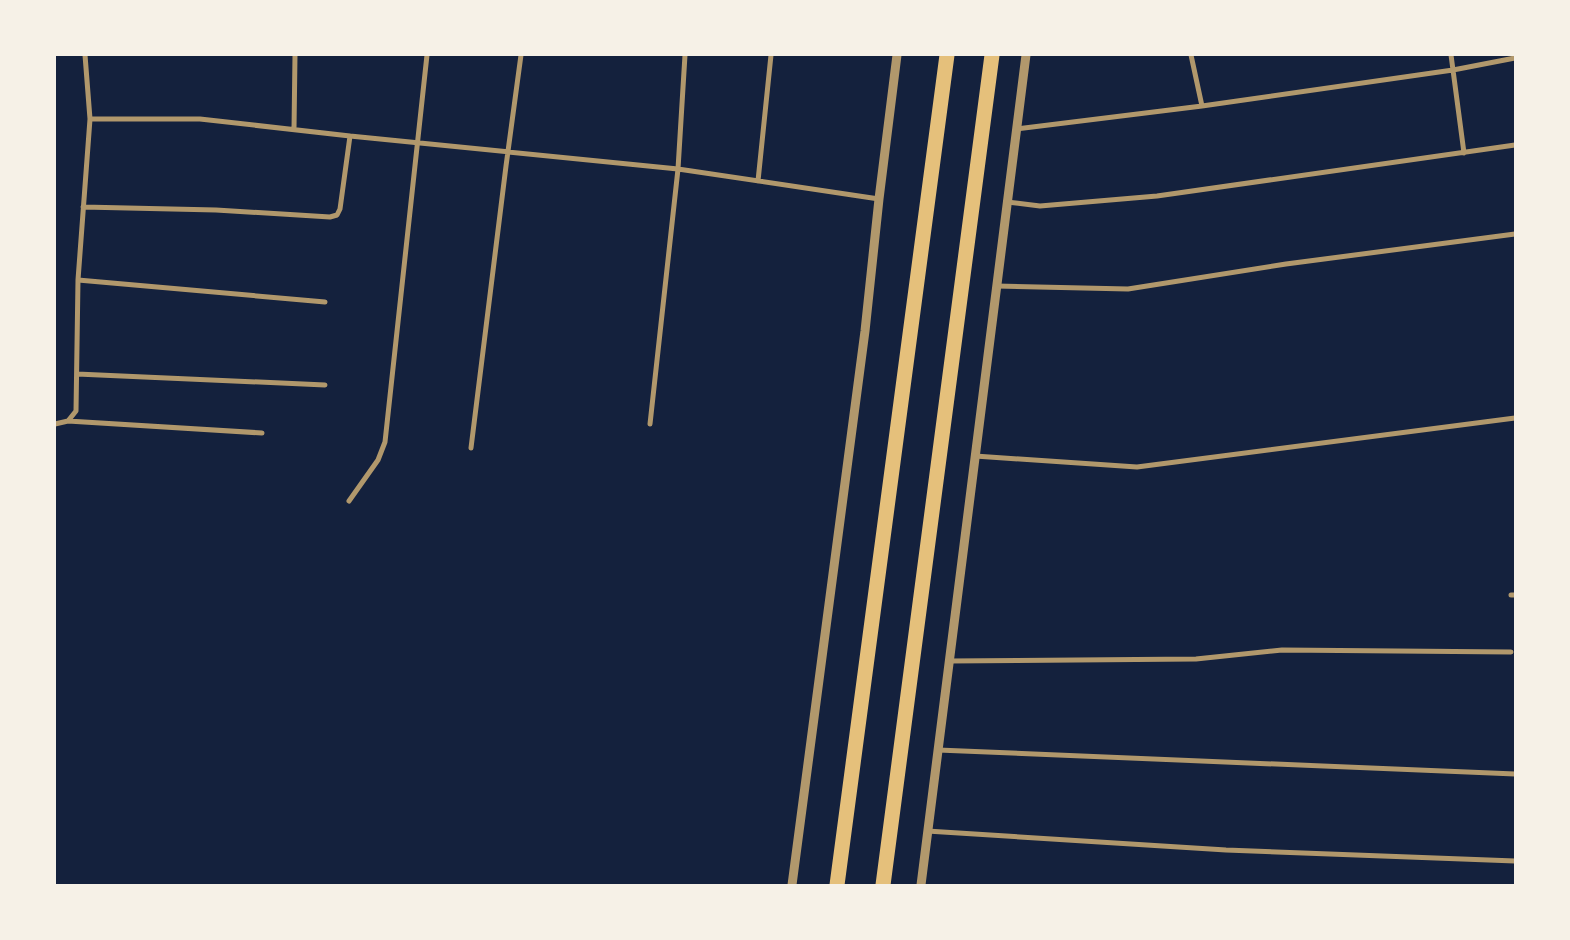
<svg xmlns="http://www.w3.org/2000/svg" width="1570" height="940" font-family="'PT Serif',serif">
  <rect width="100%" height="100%" fill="#14213d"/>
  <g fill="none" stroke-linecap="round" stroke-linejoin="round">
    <path stroke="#b1986c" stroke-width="5" d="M 1191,55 L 1202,106
      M 1451,55 L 1453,70 L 1515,58
      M 90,119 L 200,119 L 350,136 L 678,169 L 879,199
      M 294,129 L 295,55
      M 1016,129 L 1202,106 L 1453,70 L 1464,153
      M 758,181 L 771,55
      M 1007,202 L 1040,206 L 1157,196 L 1515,145
      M 83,207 L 216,210 L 330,217 L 337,215 L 340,209 L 350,136
      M 78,280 L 325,302
      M 996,286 L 1128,289 L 1286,264 L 1515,234
      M 77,374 L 325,385
      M 68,421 L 76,411 L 78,280 L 90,119 L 85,55
      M 55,424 L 68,421 L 262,433
      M 650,424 L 678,169 L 685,55
      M 471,448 L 506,166 L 521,55
      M 975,456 L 1137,467 L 1515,418
      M 349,501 L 378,460 L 385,442 L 427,55
      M 1511,595 L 1515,595
      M 949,661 L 1196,659 L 1282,650 L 1511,652
      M 938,750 L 1515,774
      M 927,831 L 1226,850 L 1515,861"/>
    <path stroke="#b1986c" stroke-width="9" d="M 792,885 L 865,331 L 879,199 L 897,55
      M 921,885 L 1026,55"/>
    <path stroke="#e5c07b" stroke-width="15" d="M 837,885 L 947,55
      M 883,885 L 992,55"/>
  </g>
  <rect width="1570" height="940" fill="none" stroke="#f6f1e7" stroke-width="112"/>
</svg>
